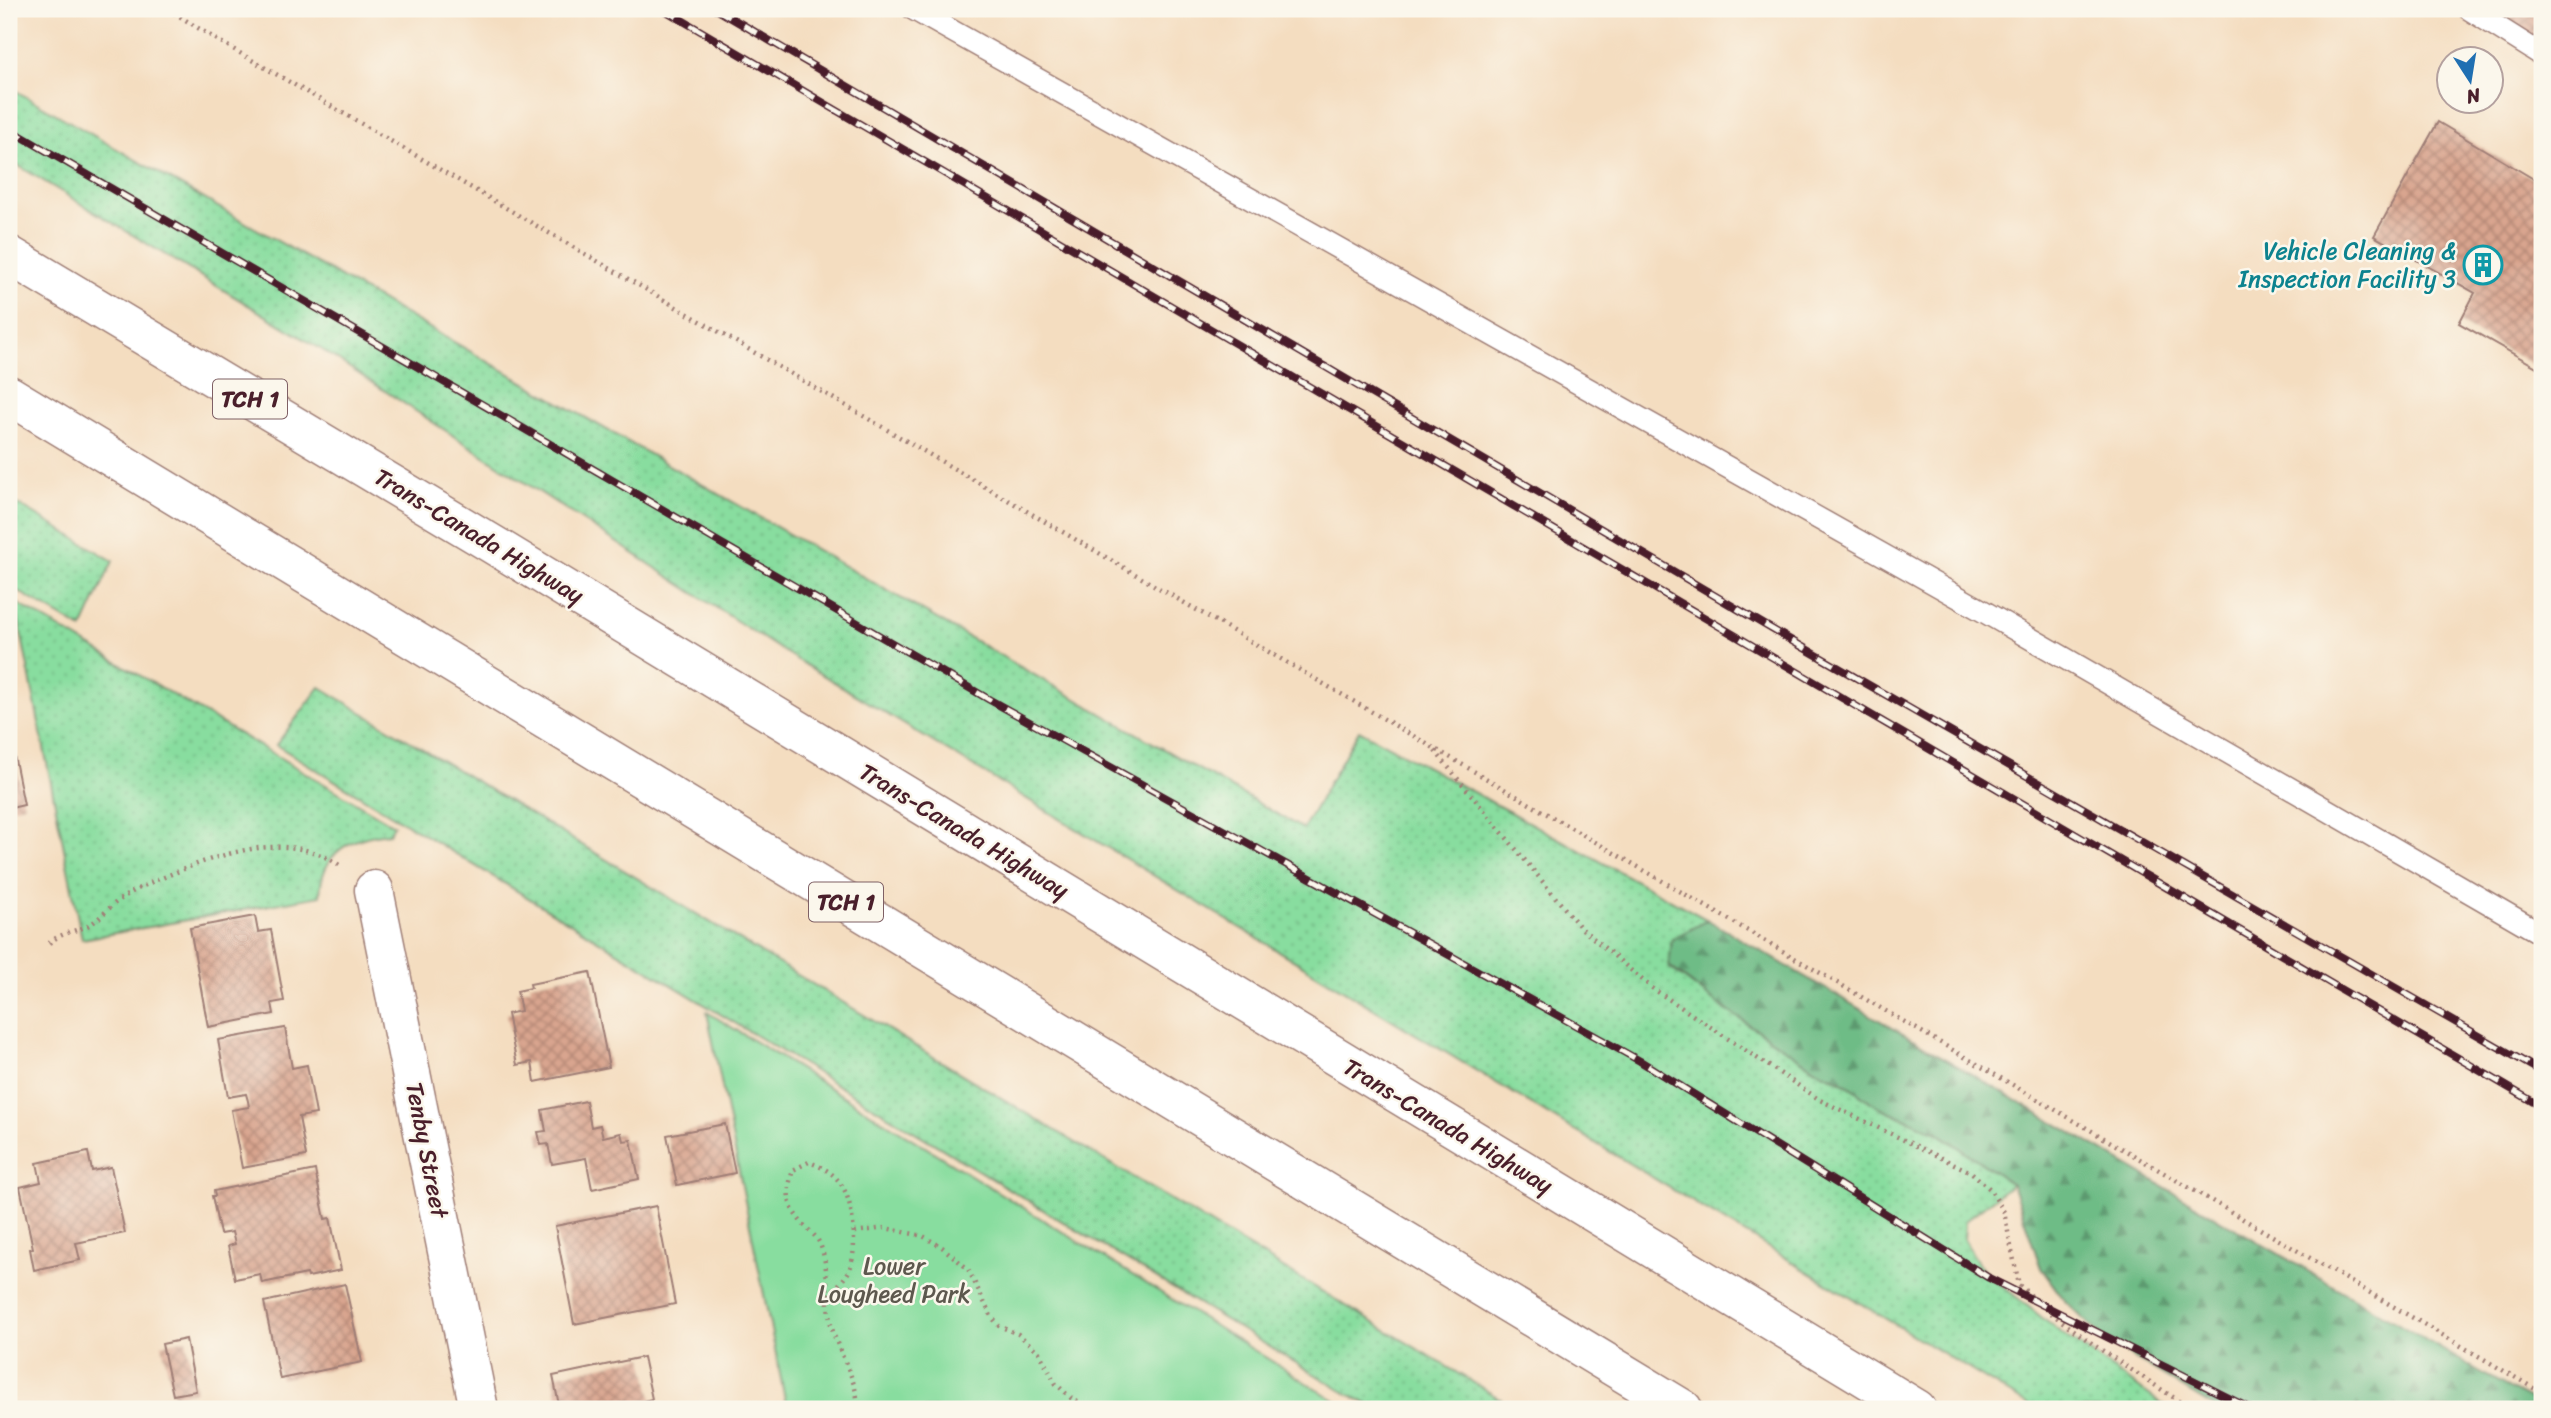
<svg xmlns="http://www.w3.org/2000/svg" width="2551" height="1418" font-family="Sriracha,sans-serif">
  <defs>
    <pattern id="grass-dots" width="8" height="8" patternUnits="userSpaceOnUse" patternTransform="scale(1.75)"><rect width="8" height="8" fill="#88dd9f"/><path d="M2 2h.1M6 6h.1" fill="none" stroke="#77bd89" stroke-width="1.8" stroke-linecap="round"/></pattern>
    <pattern id="forest-firs" width="22" height="20" patternUnits="userSpaceOnUse" patternTransform="scale(1.75)"><rect width="22" height="20" fill="#6ebc86"/><path d="M5 1l3.5 6h-7zM16 11l3.5 6h-7z" fill="#5c986e"/></pattern>
    <pattern id="building-cross-hatch" width="8" height="8" patternUnits="userSpaceOnUse" patternTransform="scale(1.75)"><rect width="8" height="8" fill="#d9a58f"/><path d="M0 0l8 8M0 8l8-8" fill="none" stroke="#b28675"/></pattern>
  </defs>
  <rect width="100%" height="100%" fill="#fbf7ec"/>
  <filter id="ink" filterUnits="userSpaceOnUse"><feTurbulence type="fractalNoise" baseFrequency=".0143" numOctaves="2"/><feDisplacementMap in="SourceGraphic" scale="14" xChannelSelector="R" yChannelSelector="G"/><feConvolveMatrix kernelMatrix="1 2 1 2 8 2 1 2 1" color-interpolation-filters="sRGB"/></filter>
  <filter id="wash" filterUnits="userSpaceOnUse"><feTurbulence type="fractalNoise" baseFrequency=".00686" numOctaves="4" result="noise"/><feDisplacementMap in="SourceGraphic" scale="28" xChannelSelector="R" yChannelSelector="G"/><feGaussianBlur stdDeviation="1.57" result="paint"/><feColorMatrix in="noise" values="0 0 0 0 0 0 0 0 0 0 0 0 0 0 0 0 0 1.4 0 .05"/><feComposite in="paint" operator="in"/></filter>
  <g filter="url(#wash)">
    <rect width="100%" height="100%" fill="#f4ddc0"/>
    <path fill="url(#grass-dots)" stroke="#697e65" stroke-width="2" d="M 9,87 L 1303,829 L 1359,730 L 1708,920 L 1672,939 L 1669,967 L 1719,1005 L 1822,1073 L 1842,1081 L 1875,1105 L 1938,1133 L 2012,1184 L 1965,1221 L 1964,1240 L 1983,1270 L 2056,1329 L 2169,1409 L 2035,1409 L 781,650 L 324,351 L 9,160 Z
      M 9,499 L 113,561 L 82,629 L 9,586 Z
      M 15,602 L 394,825 L 389,833 C 350,837 321,852 320,896 L 82,939 Z
      M 320,687 L 1517,1409 L 1377,1409 L 1344,1392 L 276,745 Z"/>
    <path fill="url(#forest-firs)" stroke="#5c6e58" stroke-width="2" d="M 1708,920 L 2489,1377 L 2542,1406 L 2542,1409 L 2217,1409 L 2105,1340 L 2065,1301 L 2041,1268 L 2012,1184 L 1938,1133 L 1875,1105 L 1842,1081 L 1822,1073 L 1719,1005 L 1669,966 L 1672,939 Z"/>
    <path fill="#88dd9f" stroke="#697e65" stroke-width="2" d="M 707,1012 L 1349,1409 L 787,1409 Z"/>
    <g id="blocks">
      <path fill="url(#building-cross-hatch)" d="M 2466,9 L 2542,9 L 2542,54 Z
        M 2438,122 L 2542,184 L 2542,370 L 2459,323 L 2475,293 L 2374,236 Z
        M 12,745 L 24,805 L 11,808 L 13,816 L 9,817 L 9,746 Z
        M 255,916 L 258,932 L 271,930 L 284,1001 L 272,1003 L 274,1014 L 208,1027 L 190,928 Z
        M 590,972 L 609,1067 L 535,1082 L 532,1062 L 517,1065 L 507,1014 L 521,1011 L 517,991 L 531,988 L 530,984 Z
        M 285,1028 L 292,1068 L 307,1065 L 316,1114 L 299,1117 L 306,1156 L 242,1168 L 231,1110 L 249,1107 L 248,1101 L 246,1094 L 228,1097 L 218,1040 Z
        M 586,1101 L 591,1127 L 600,1125 L 603,1137 L 621,1133 L 623,1141 L 631,1140 L 639,1179 L 592,1189 L 586,1158 L 552,1164 L 548,1144 L 541,1145 L 538,1132 L 546,1131 L 542,1110 Z
        M 725,1124 L 735,1173 L 677,1185 L 667,1135 Z
        M 88,1152 L 92,1171 L 111,1167 L 125,1233 L 76,1243 L 80,1260 L 34,1270 L 30,1249 L 33,1248 L 20,1187 L 41,1182 L 37,1163 Z
        M 315,1170 L 325,1219 L 330,1218 L 341,1270 L 308,1277 L 307,1274 L 262,1283 L 260,1274 L 235,1279 L 228,1246 L 235,1244 L 232,1232 L 220,1234 L 212,1196 L 215,1196 L 214,1191 Z
        M 656,1206 L 675,1304 L 574,1324 L 555,1226 Z
        M 345,1284 L 362,1362 L 280,1379 L 264,1302 Z
        M 186,1339 L 196,1391 L 173,1395 L 162,1344 Z
        M 643,1357 L 652,1399 L 638,1402 L 639,1409 L 565,1409 L 563,1404 L 559,1405 L 553,1376 Z"/>
    </g>
  </g>
  <g filter="url(#ink)">
    <use href="#blocks" fill-opacity="0" stroke="#9f7e76" stroke-width="2"/>
    <g fill="none" stroke-linecap="round" stroke-linejoin="round">
      <defs>
        <path id="service" d="M 913,9 L 1983,611 L 2542,934
          M 2469,9 L 2542,55"/>
        <path id="minor" d="M 374,890 L 479,1409"/>
        <path id="motorway" d="M 9,255 L 492,544 L 1917,1409
          M 9,395 L 1683,1409"/>
      </defs>
      <use href="#service" stroke="#9f7e76" stroke-width="24"/>
      <use href="#minor" stroke="#9f7e76" stroke-width="41"/>
      <use href="#motorway" stroke="#9f7e76" stroke-width="41"/>
      <path stroke="#9f7e76" stroke-width="4.5" stroke-dasharray="2 5" stroke-linecap="butt" d="M 168,9 L 214,38 L 2542,1393
        M 1435,751 L 1580,927 L 1652,988 L 1820,1100 L 1971,1172 L 1990,1189 L 2004,1212 L 2019,1285 L 2052,1314 L 2097,1347 L 2191,1409
        M 49,943 C 61,933 73,932 87,926 C 100,920 109,906 121,899 C 138,887 159,879 179,871 C 231,850 293,831 342,867
        M 855,1232 L 885,1228 L 923,1236 L 942,1247 L 968,1269 L 991,1316 L 999,1326 L 1018,1334 L 1039,1352 L 1056,1384 L 1071,1398 L 1090,1409
        M 829,1295 C 836,1287 846,1278 850,1269 C 858,1247 854,1196 837,1179 C 829,1170 819,1166 809,1162 L 793,1170 C 786,1193 786,1205 803,1224 C 809,1231 816,1235 820,1244 C 831,1272 824,1301 832,1328 C 839,1355 858,1380 858,1409"/>
      <use href="#service" stroke="#fff" stroke-width="21"/>
      <use href="#minor" stroke="#fff" stroke-width="38"/>
      <use href="#motorway" stroke="#fff" stroke-width="38"/>
      <defs>
        <path id="rail" d="M 663,9 L 2542,1107
          M 716,9 L 1787,638 L 2542,1072
          M 9,129 L 990,700 L 1640,1061 L 1989,1278 L 2251,1409"/>
      </defs>
      <use href="#rail" stroke="#4a1f2b" stroke-width="8"/>
      <use href="#rail" stroke="#fbf7ec" stroke-width="5" stroke-dasharray="16" stroke-linecap="butt"/>
    </g>
  </g>
  <defs>
    <symbol id="building-ring" viewBox="-11 -11 22 22"><circle r="9.5" fill="#fbf7ec" stroke="#0f9aa8" stroke-width="1.5"/><path d="M-4-6H4V6H1V3H-1V6H-4ZM-2.5-4.3h1.7v1.8h-1.7ZM.8-4.3h1.7v1.8H.8ZM-2.5-1h1.7V.8h-1.7ZM.8-1h1.7V.8H.8Z" fill="#0f9aa8"/></symbol>
  </defs>
  <g fill-rule="evenodd">
    <use href="#building-ring" x="2461" y="243" width="44" height="44"/>
  </g>
  <g text-anchor="middle" stroke-width="5" stroke-linejoin="round" paint-order="stroke">
    <g fill="#fbf7ec" stroke="#7f6065" stroke-width="2">
      <rect x="213" y="379.5" width="74" height="39" rx="5"/>
      <rect x="809" y="882.5" width="74" height="39" rx="5"/>
    </g>
    <g font-size="23" font-weight="bold" fill="#4a1f2b">
      <text x="250" y="407">TCH 1</text>
      <text x="846" y="910">TCH 1</text>
    </g>
    <g font-size="24" fill="#0d838f" stroke="#fbf7ec" text-anchor="end">
      <text x="2456" y="259">Vehicle Cleaning &amp;<tspan x="2456" dy="28">Inspection Facility 3</tspan></text>
    </g>
    <g font-size="24" fill="#4a1f2b" stroke="#fbf7ec">
      <text transform="translate(479 536) rotate(31)" y="8">Trans-Canada Highway</text>
      <text transform="translate(964 831) rotate(31)" y="8">Trans-Canada Highway</text>
      <text transform="translate(1448 1126) rotate(31)" y="8">Trans-Canada Highway</text>
      <text transform="translate(427 1150) rotate(79)" y="8">Tenby Street</text>
    </g>
    <g font-size="24" fill="#5d584e" stroke="#fbf7ec">
      <text x="894" y="1274">Lower<tspan x="894" dy="28">Lougheed Park</tspan></text>
    </g>
  </g>
  <rect width="2551" height="1418" fill="none" stroke="#fbf7ec" stroke-width="35"/>
  <g transform="translate(2470 80) rotate(168)"><circle r="33" fill="#fbf7ec" stroke="#b4a19f" stroke-width="2"/>
  <path d="M0-5L12 26L0 18L-12 26Z" fill="#1f6fb2"/>
  <text y="-10" font-size="19" font-weight="bold" text-anchor="middle" fill="#4a1f2b">N</text>
  </g>
</svg>
